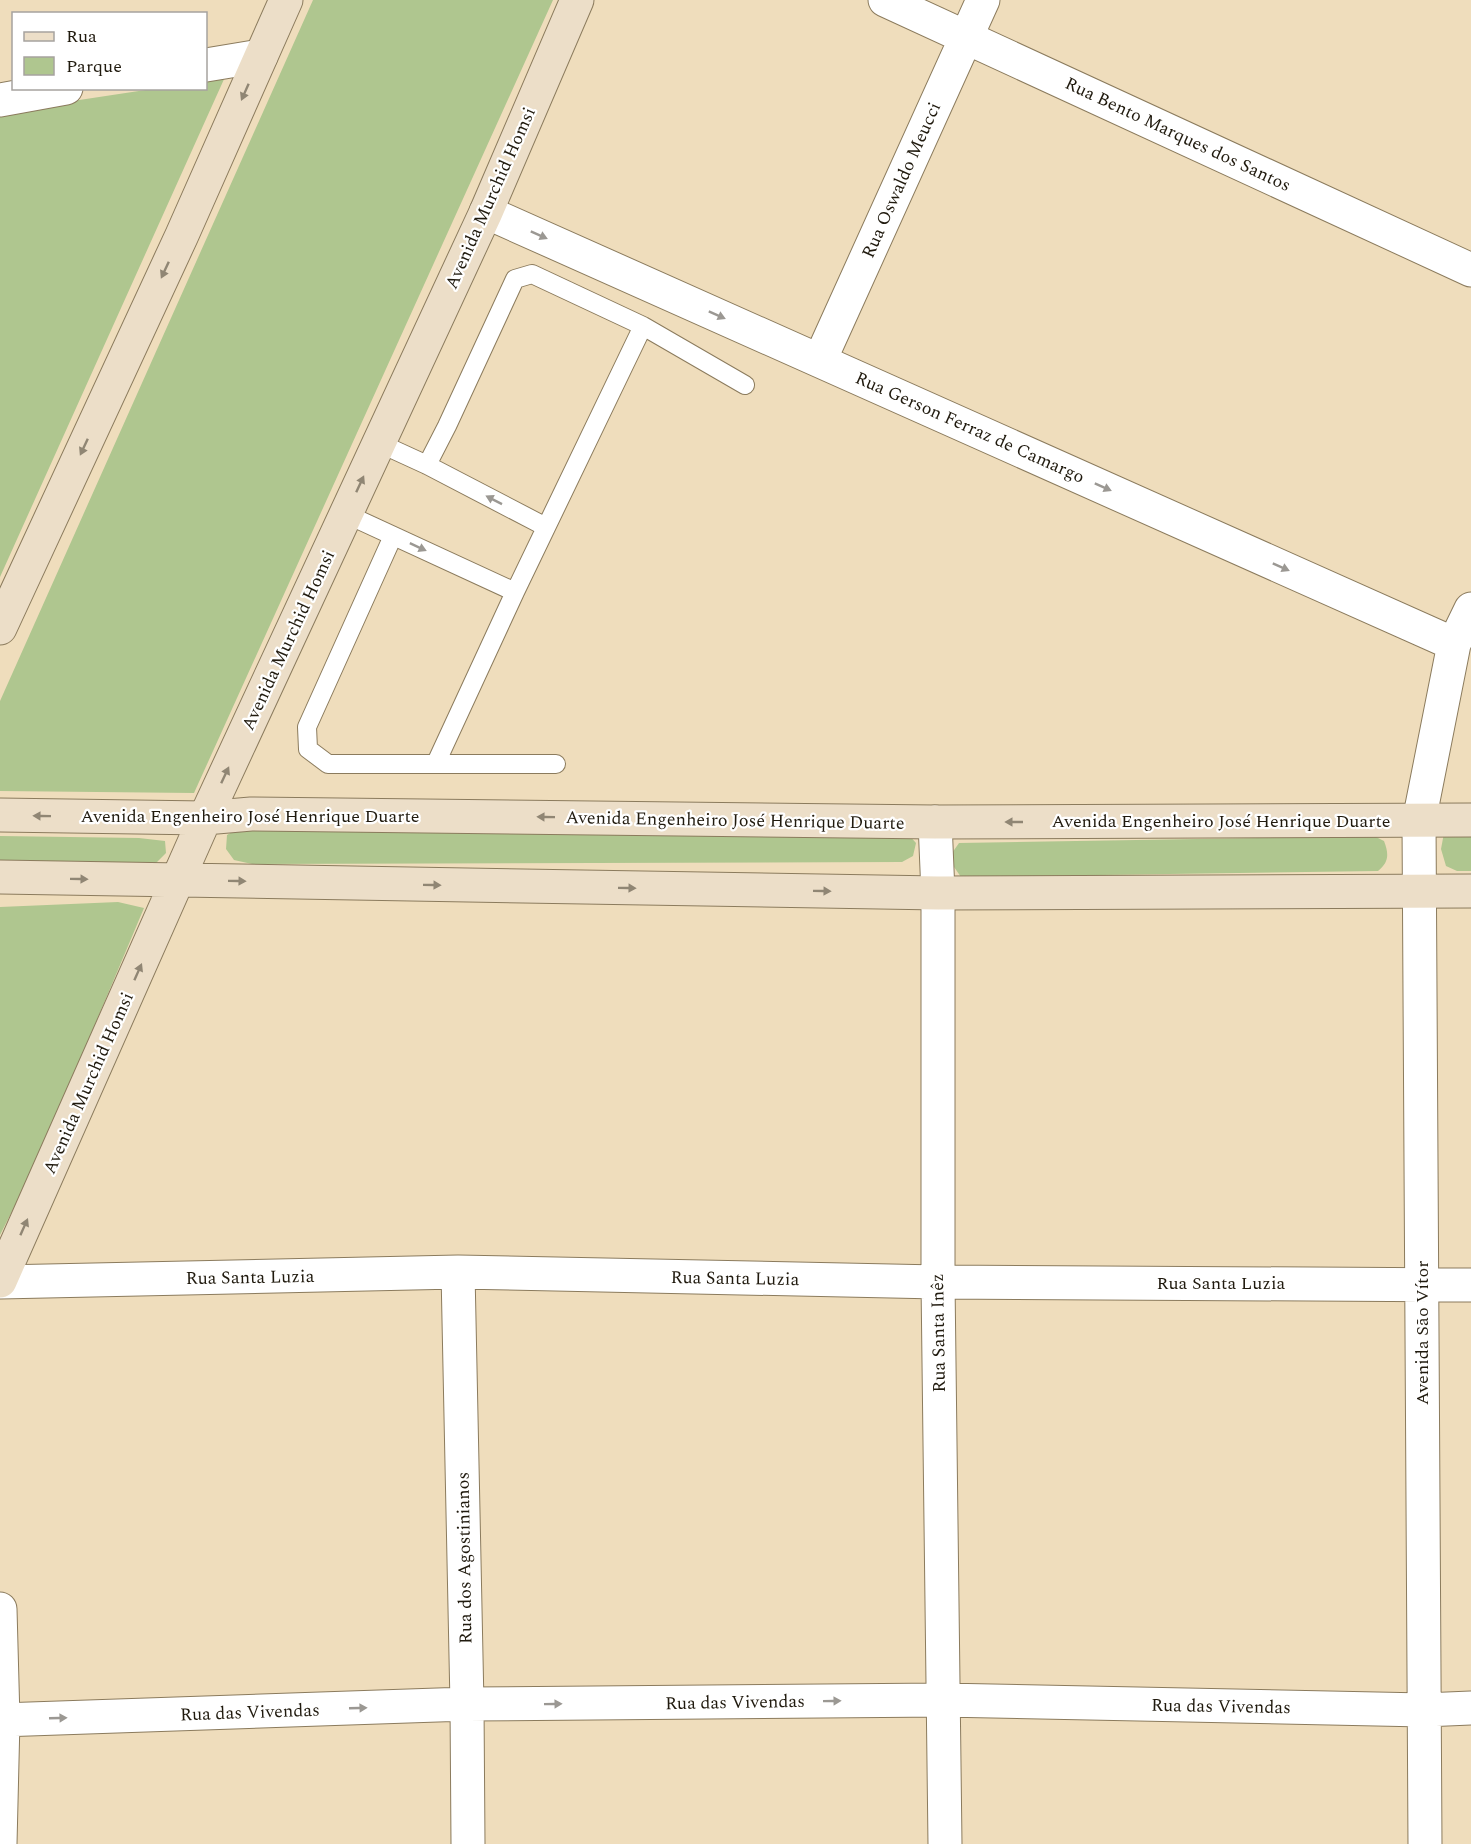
<svg xmlns="http://www.w3.org/2000/svg" width="1471" height="1844" font-family="Spectral,serif">
  <rect width="100%" height="100%" fill="#efddbc"/>
  <path fill="#afc68f" d="M 313,0 L 553,0 L 194,793 L 0,791 L 0,701 Z
    M 225,77 L 0,577 L 0,112 L 152,89 L 206,88 L 206,80 Z
    M 239,828 L 907,833 L 916,843 L 913,856 L 902,862 L 252,864 L 234,860 L 226,849 L 227,835 Z
    M 1444,833 L 1471,833 L 1471,871 L 1457,871 L 1446,866 L 1441,849 Z
    M 0,836 L 139,838 L 165,841 L 166,853 L 151,868 L 0,867 Z
    M 1374,836 L 1384,841 C 1389,854 1389,862 1378,871 L 961,877 L 954,867 L 952,853 L 959,843 Z
    M 118,902 L 144,908 L 38,1160 L 0,1235 L 0,907 Z"/>
  <g fill="none" stroke-linecap="round" stroke-linejoin="round">
    <defs>
      <path id="lane" d="M 379,443 L 427,465 L 546,527
        M 427,465 L 447,426 L 515,279 L 532,274 L 643,326 L 745,385
        M 346,514 L 515,592
        M 393,536 L 307,727 L 308,749 L 328,764 L 556,764
        M 436,763 L 515,592 L 643,326"/>
      <path id="street" d="M 885,0 L 1471,270
        M 206,65 L 261,56
        M 0,100 L 66,88
        M 486,212 L 1454,644
        M 820,360 L 983,0
        M 935,822 L 938,893 L 938,1282 L 945,1844
        M 458,1272 L 467,1704 L 468,1844
        M 0,1282 L 458,1272 L 938,1282 L 1471,1285
        M 0,1609 L 3,1720 L 0,1844
        M 0,1720 L 467,1704 L 942,1700 L 1424,1710 L 1471,1708
        M 1425,1844 L 1419,821 L 1454,644 L 1471,609"/>
      <path id="secondary" d="M 0,628 L 182,235 L 286,0
        M 0,815 L 205,818 L 251,814 L 935,822 L 1471,820
        M 0,877 L 938,893 L 1471,891
        M 0,1281 L 205,818 L 486,212 L 577,0"/>
    </defs>
    <use href="#lane" stroke="#8b7b5d" stroke-width="20"/>
    <use href="#street" stroke="#8b7b5d" stroke-width="35"/>
    <use href="#secondary" stroke="#8b7b5d" stroke-width="35"/>
    <use href="#lane" stroke="#fff" stroke-width="18"/>
    <use href="#street" stroke="#fff" stroke-width="33"/>
    <use href="#secondary" stroke="#ecdec8" stroke-width="33"/>
  </g>
  <defs><path id="oneway-solid" d="M-6-.8H1V-3.2L6.5 0L1 3.2V.8H-6Z" transform="scale(1.5)"/></defs>
  <g fill="#908674">
    <use href="#oneway-solid" transform="translate(245 92) rotate(114)"/>
    <use href="#oneway-solid" transform="translate(165 270) rotate(115)"/>
    <use href="#oneway-solid" transform="translate(84 447) rotate(115)"/>
    <use href="#oneway-solid" transform="translate(360 484) rotate(-65)"/>
    <use href="#oneway-solid" transform="translate(225 775) rotate(-65)"/>
    <use href="#oneway-solid" transform="translate(42 816) rotate(-179)"/>
    <use href="#oneway-solid" transform="translate(546 817) rotate(-179)"/>
    <use href="#oneway-solid" transform="translate(1014 822) rotate(180)"/>
    <use href="#oneway-solid" transform="translate(79 879) rotate(1)"/>
    <use href="#oneway-solid" transform="translate(237 881) rotate(1)"/>
    <use href="#oneway-solid" transform="translate(432 885) rotate(1)"/>
    <use href="#oneway-solid" transform="translate(627 888) rotate(1)"/>
    <use href="#oneway-solid" transform="translate(822 891) rotate(1)"/>
    <use href="#oneway-solid" transform="translate(138 972) rotate(-66)"/>
    <use href="#oneway-solid" transform="translate(24 1227) rotate(-66)"/>
  </g>
  <g fill="#9b9893">
    <use href="#oneway-solid" transform="translate(539 235) rotate(24)"/>
    <use href="#oneway-solid" transform="translate(717 315) rotate(24)"/>
    <use href="#oneway-solid" transform="translate(1103 487) rotate(24)"/>
    <use href="#oneway-solid" transform="translate(494 500) rotate(-153)"/>
    <use href="#oneway-solid" transform="translate(418 547) rotate(25)"/>
    <use href="#oneway-solid" transform="translate(1281 567) rotate(24)"/>
    <use href="#oneway-solid" transform="translate(832 1701) rotate(-1)"/>
    <use href="#oneway-solid" transform="translate(553 1704) rotate(-1)"/>
    <use href="#oneway-solid" transform="translate(358 1708) rotate(-2)"/>
    <use href="#oneway-solid" transform="translate(58 1718) rotate(-2)"/>
  </g>
  <g text-anchor="middle" stroke-width="4.5" stroke-linejoin="round" paint-order="stroke">
    <g font-size="18" fill="#201a0e" stroke="#fff">
      <text transform="translate(1178 134) rotate(25)" y="6">Rua Bento Marques dos Santos</text>
      <text transform="translate(901 180) rotate(-66)" y="6">Rua Oswaldo Meucci</text>
      <text transform="translate(490 198) rotate(-66)" y="6">Avenida Murchid Homsi</text>
      <text transform="translate(970 427) rotate(24)" y="6">Rua Gerson Ferraz de Camargo</text>
      <text transform="translate(288 640) rotate(-65)" y="6">Avenida Murchid Homsi</text>
      <text x="250" y="822">Avenida Engenheiro José Henrique Duarte</text>
      <text transform="translate(735 820) rotate(1)" y="6">Avenida Engenheiro José Henrique Duarte</text>
      <text x="1221" y="827">Avenida Engenheiro José Henrique Duarte</text>
      <text transform="translate(88 1083) rotate(-66)" y="6">Avenida Murchid Homsi</text>
      <text transform="translate(250 1277) rotate(-1)" y="6">Rua Santa Luzia</text>
      <text transform="translate(735 1278) rotate(1)" y="6">Rua Santa Luzia</text>
      <text x="1221" y="1289">Rua Santa Luzia</text>
      <text transform="translate(938 1333) rotate(-91)" y="6">Rua Santa Inêz</text>
      <text transform="translate(1422 1333) rotate(-90)" y="6">Avenida São Vítor</text>
      <text transform="translate(464 1558) rotate(-91)" y="6">Rua dos Agostinianos</text>
      <text transform="translate(735 1702) rotate(-1)" y="6">Rua das Vivendas</text>
      <text transform="translate(1221 1706) rotate(1)" y="6">Rua das Vivendas</text>
      <text transform="translate(250 1712) rotate(-2)" y="6">Rua das Vivendas</text>
    </g>
  </g>
  <rect x="12" y="12" width="195" height="78" fill="#ffffff" stroke="#a6a39f" stroke-width="1.5"/>
  <rect x="24" y="32" width="30" height="9" fill="#ecdec8" stroke="#a6a39f" stroke-width="1.5"/>
  <text x="66" y="42" font-size="18" fill="#201a0e">Rua</text>
  <rect x="24" y="57" width="30" height="18" fill="#afc68f" stroke="#a6a39f" stroke-width="1.5"/>
  <text x="66" y="72" font-size="18" fill="#201a0e">Parque</text>
</svg>
